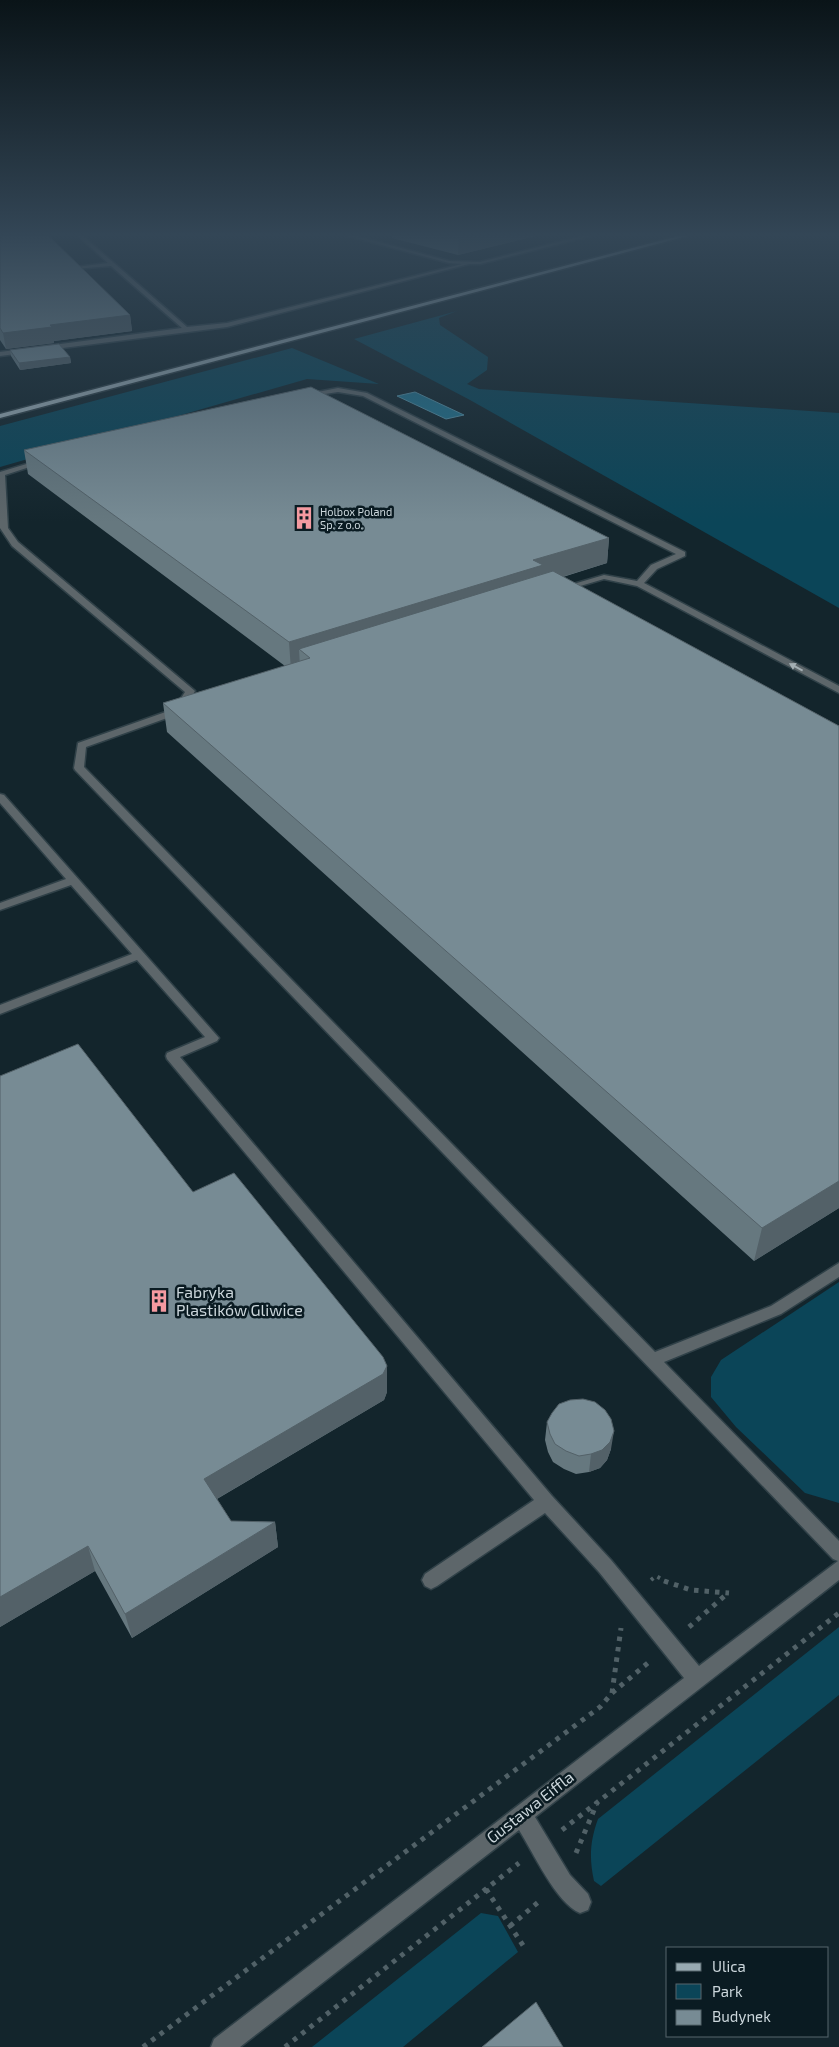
<svg xmlns="http://www.w3.org/2000/svg" width="839" height="2047" font-family="'Exo 2',sans-serif">
  <rect width="100%" height="100%" fill="#13252c"/>
  <path fill="#0b4558" d="M 457,311 L 439,318 L 440,325 L 488,357 L 487,370 L 467,384 L 479,389 L 839,413 L 839,608 L 470,400 L 354,339 Z
    M 292,348 L 379,384 L 307,379 L 0,467 L 0,426 Z
    M 839,1282 L 839,1503 L 805,1493 L 736,1427 L 711,1397 L 711,1377 L 721,1360 Z
    M 839,1627 L 839,1695 L 601,1886 L 594,1881 C 589,1858 590,1841 598,1819 Z
    M 481,1913 L 498,1916 L 518,1952 L 403,2047 L 312,2047 Z"/>
  <path fill="#21718c" stroke="#548fa4" d="M 415,392 L 464,415 L 446,419 L 397,396 Z"/>
  <g fill="none" stroke-linecap="round" stroke-linejoin="round">
    <defs>
      <path id="minor" d="M 77,235 L 82,235 L 187,327 L 227,323 L 462,264 L 449,263 L 344,235 L 353,235 L 449,261 L 480,262 L 586,235 L 595,235 L 480,264 L 469,264 L 227,327 L 0,356 L 0,352 L 182,328 L 111,266 L 74,269 L 76,267 L 108,263 Z
        M 338,388 L 367,393 L 685,552 L 685,556 L 657,569 L 644,583 L 839,686 L 839,693 L 637,586 L 604,579 L 560,592 L 560,588 L 604,575 L 637,581 L 651,565 L 676,554 L 363,396 L 338,392 L 305,397 L 302,395 Z
        M 43,459 L 46,461 L 45,462 L 5,475 L 8,528 L 18,542 L 195,691 L 181,713 L 86,747 L 84,767 L 655,1352 L 771,1306 L 839,1263 L 839,1277 L 781,1314 L 664,1362 L 839,1541 L 839,1580 L 535,1817 L 570,1875 L 588,1894 L 591,1902 L 588,1910 L 580,1913 C 556,1903 533,1852 519,1830 L 240,2047 L 211,2047 L 214,2039 L 684,1678 L 599,1572 L 545,1513 L 437,1586 L 431,1589 L 425,1586 L 422,1580 L 425,1574 L 534,1500 L 167,1059 L 166,1056 L 167,1053 L 205,1037 L 137,960 L 0,1014 L 0,1005 L 132,954 L 71,885 L 0,910 L 0,903 L 66,879 L 0,803 L 0,794 L 4,795 L 219,1038 L 217,1041 L 180,1057 L 552,1496 L 611,1560 L 699,1666 L 838,1561 L 833,1559 L 75,770 L 74,768 L 78,743 L 174,709 L 185,692 L 12,546 L 0,528 L 0,472 Z"/>
      <path id="major" d="M 682,235 L 691,235 L 0,418 L 0,414 Z"/>
    </defs>
    <use href="#minor" stroke="#304148" stroke-width="3"/>
    <use href="#major" stroke="#304148" stroke-width="3"/>
    <path stroke="#516167" stroke-width="4" stroke-dasharray="3 5" stroke-linecap="butt" d="M 651,1580 L 656,1576 L 667,1582"/>
    <path stroke="#516167" stroke-width="5" stroke-dasharray="4.5 6" stroke-linecap="butt" d="M 664,1581 L 691,1590 L 729,1593
      M 689,1627 L 728,1593
      M 612,1693 L 649,1662
      M 562,1830 L 839,1613
      M 576,1853 L 597,1803
      M 486,1889 L 524,1947
      M 510,1926 L 542,1899
      M 143,2047 L 600,1707 L 612,1693 L 621,1628
      M 285,2047 L 519,1863"/>
    <use href="#minor" fill="#5d666a" fill-rule="evenodd"/>
    <use href="#major" fill="#98aab2" fill-rule="evenodd"/>
  </g>
  <path fill="#66787f" d="M 0,235 L 130,315 L 132,331 L 54,341 L 54,343 L 6,349 L 0,340 Z
    M 392,235 L 539,235 L 458,255 L 392,238 Z
    M 10,350 L 70,357 L 71,363 L 20,370 L 11,356 Z
    M 24,450 L 609,538 L 607,563 L 563,577 L 839,726 L 839,1208 L 754,1261 L 167,732 L 163,703 L 285,666 L 28,474 Z
    M 0,1076 L 193,1192 L 387,1392 L 384,1400 L 217,1499 L 231,1521 L 275,1522 L 278,1547 L 132,1638 L 95,1571 L 0,1627 Z
    M 547,1422 L 611,1449 L 607,1460 L 600,1468 L 589,1472 L 576,1474 L 564,1469 L 553,1462 L 548,1452 L 545,1440 Z"/>
  <path fill="#536168" d="M 470,235 L 539,235 L 458,255 L 459,238 Z
    M 130,315 L 132,331 L 54,341 L 54,343 L 6,349 L 3,333 L 50,325 Z
    M 70,357 L 71,363 L 20,370 L 19,363 Z
    M 609,538 L 607,563 L 542,583 L 310,658 L 299,649 L 300,667 L 291,670 L 289,642 L 533,560 Z
    M 839,1181 L 839,1208 L 754,1261 L 762,1228 Z
    M 387,1366 L 387,1392 L 384,1400 L 208,1504 L 204,1479 Z
    M 614,1431 L 611,1449 L 607,1460 L 600,1468 L 589,1472 L 591,1454 Z
    M 275,1522 L 278,1547 L 132,1638 L 125,1614 Z
    M 88,1546 L 95,1571 L 0,1627 L 0,1597 Z"/>
  <path fill="#778b94" stroke="#536168" d="M 0,235 L 48,235 L 130,315 L 50,325 L 52,327 L 3,333 L 0,328 Z
    M 448,235 L 470,235 L 459,238 Z
    M 59,344 L 70,357 L 19,363 L 10,350 Z
    M 311,387 L 609,538 L 533,560 L 543,565 L 289,642 L 24,450 Z
    M 553,571 L 839,726 L 839,1181 L 762,1228 L 163,703 L 310,658 L 299,649 Z
    M 78,1044 L 193,1192 L 234,1173 L 383,1357 L 387,1366 L 383,1374 L 204,1479 L 231,1521 L 275,1522 L 125,1614 L 88,1546 L 0,1597 L 0,1076 Z
    M 583,1399 L 595,1402 L 605,1410 L 611,1419 L 614,1431 L 610,1442 L 602,1450 L 591,1454 L 579,1456 L 566,1451 L 555,1444 L 550,1434 L 547,1422 L 552,1413 L 559,1404 L 570,1400 Z
    M 536,2002 L 563,2047 L 482,2047 Z"/>
  <defs><path id="oneway-solid" d="M-6-.8H1V-3.2L6.5 0L1 3.2V.8H-6Z" transform="scale(1.25)"/></defs>
  <use fill="#a4afb3" href="#oneway-solid" transform="translate(796 667) rotate(-152)"/>
  <linearGradient id="sky" x2="0" y2="1"><stop stop-color="#0a1418"/><stop offset="0.45" stop-color="#334656"/><stop offset="1" stop-color="#334656" stop-opacity="0"/></linearGradient>
  <rect width="839" height="522" fill="url(#sky)"/>
  <defs>
    <symbol id="building-bare" viewBox="-9 -9 18 18"><path d="M-4-6H4V6H1V3H-1V6H-4ZM-2.5-4.3h1.7v1.8h-1.7ZM.8-4.3h1.7v1.8H.8ZM-2.5-1h1.7V.8h-1.7ZM.8-1h1.7V.8H.8Z" fill="#f49aa1" stroke="#0a1b22" stroke-width="2.5" paint-order="stroke"/></symbol>
  </defs>
  <g fill-rule="evenodd">
    <use href="#building-bare" x="288" y="502" width="32" height="32"/>
    <use href="#building-bare" x="143" y="1285" width="32" height="32"/>
  </g>
  <g text-anchor="middle" stroke-width="5" stroke-linejoin="round" paint-order="stroke">
    <g font-size="11" fill="#cbd6db" stroke="#0a1b22" text-anchor="start">
      <text x="320" y="516">Holbox Poland<tspan x="320" dy="13">Sp. z o.o.</tspan></text>
    </g>
    <g font-size="16" fill="#cbd6db" stroke="#0a1b22" text-anchor="start">
      <text x="176" y="1298">Fabryka<tspan x="176" dy="18">Plastików Gliwice</tspan></text>
    </g>
    <g font-size="16" fill="#cbd6db" stroke="#0a1b22">
      <text transform="translate(530 1807) rotate(-38)" y="6">Gustawa Eiffla</text>
    </g>
  </g>
  <rect x="666" y="1947" width="162" height="90" fill="#0a1b22" stroke="#57666c"/>
  <rect x="676" y="1963" width="25" height="8" fill="#98aab2" stroke="#57666c"/>
  <text x="712" y="1972" font-size="15" fill="#cbd6db">Ulica</text>
  <rect x="676" y="1984" width="25" height="15" fill="#0b4558" stroke="#57666c"/>
  <text x="712" y="1997" font-size="15" fill="#cbd6db">Park</text>
  <rect x="676" y="2010" width="25" height="15" fill="#778b94" stroke="#57666c"/>
  <text x="712" y="2022" font-size="15" fill="#cbd6db">Budynek</text>
</svg>
